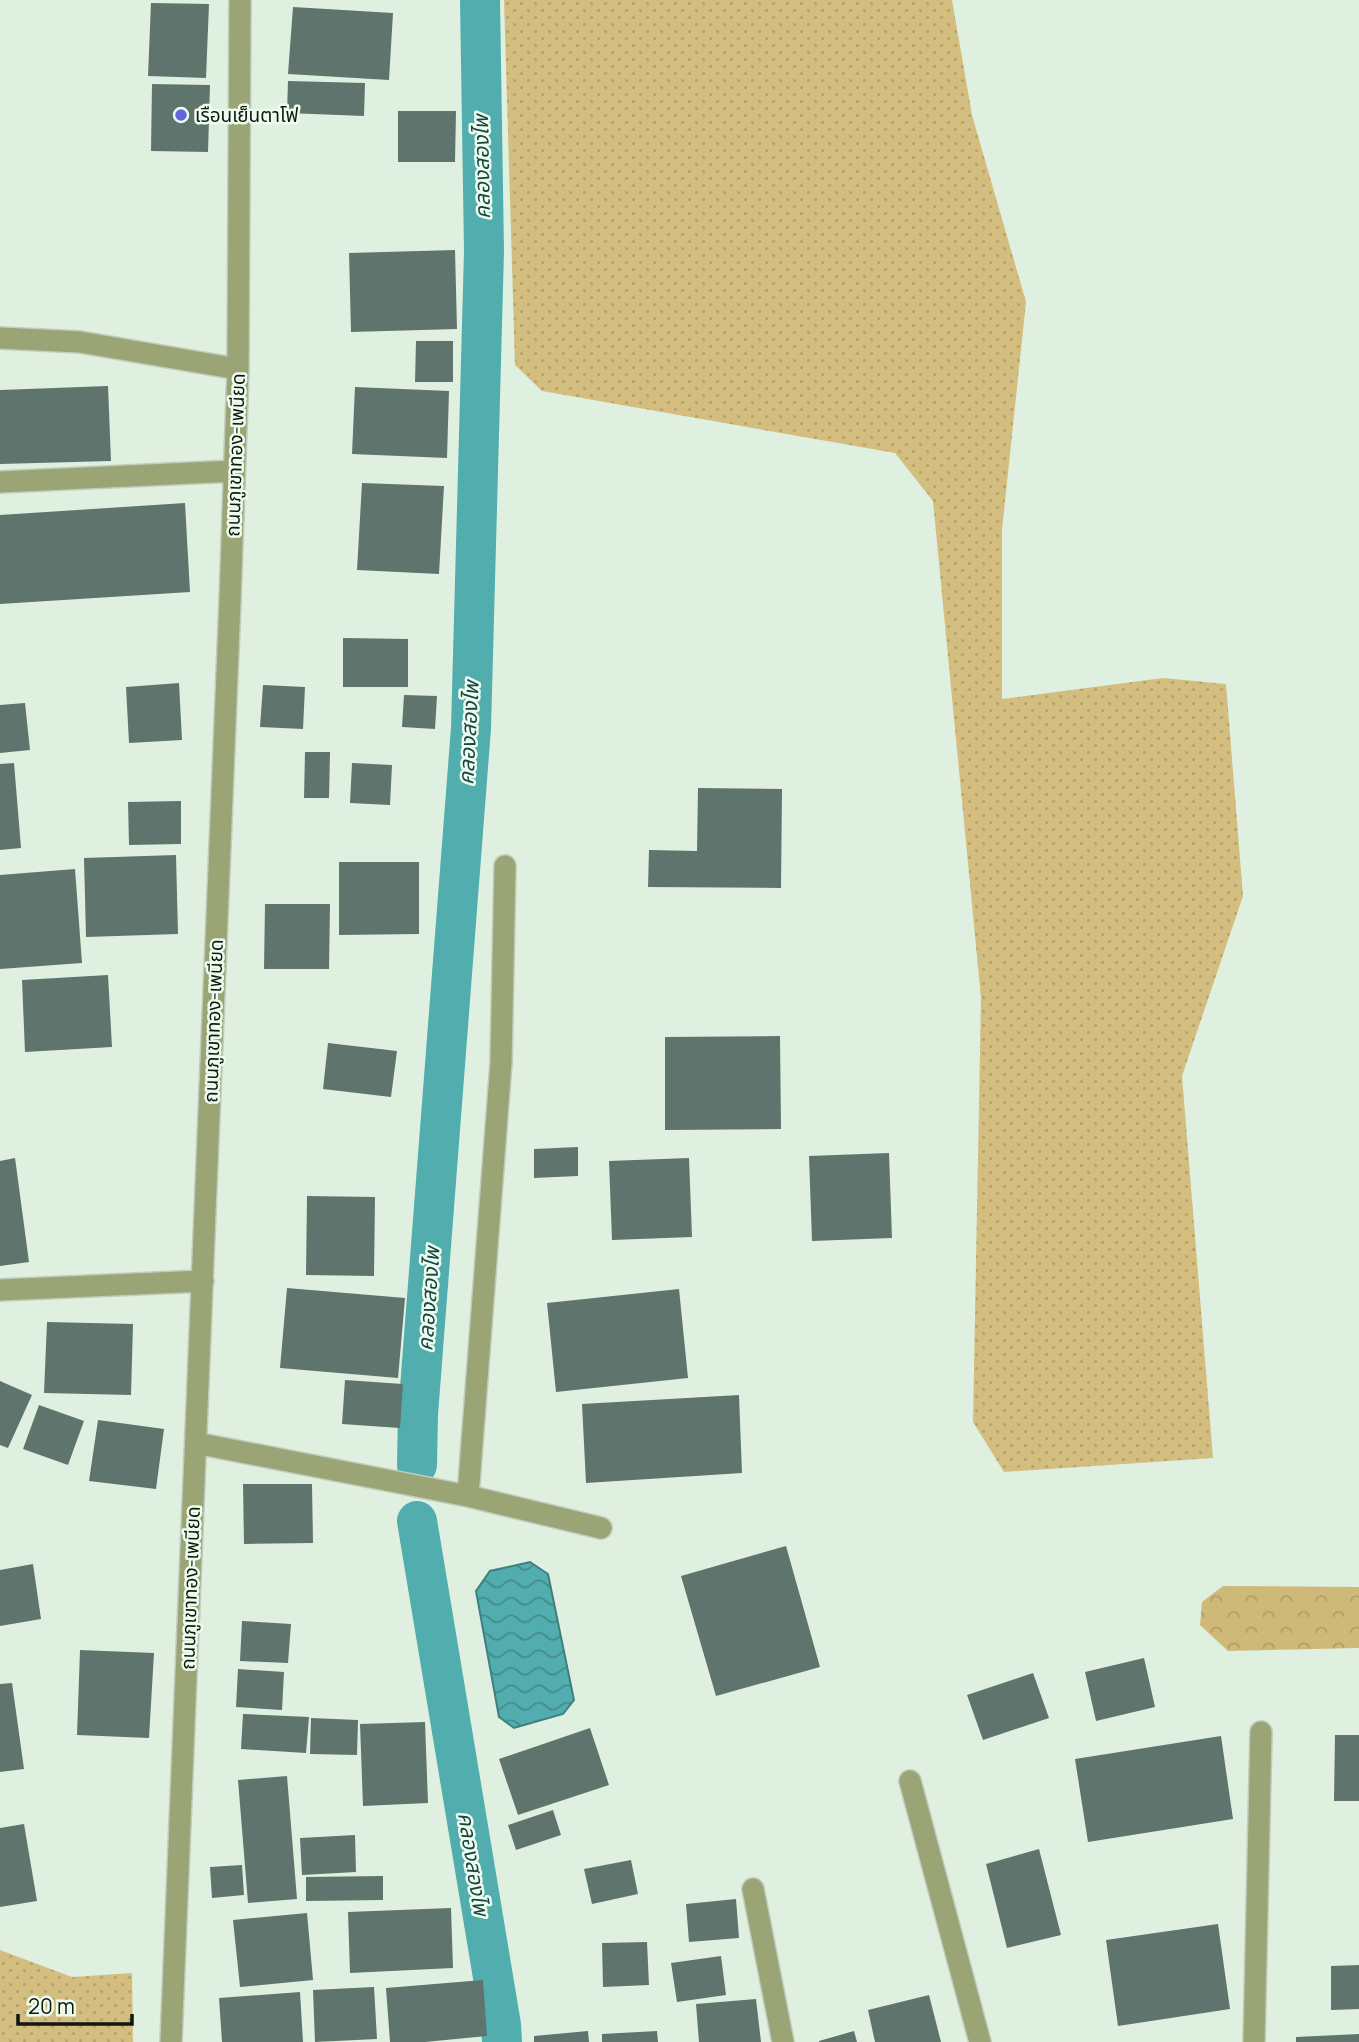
<svg xmlns="http://www.w3.org/2000/svg" width="1359" height="2042" font-family="Manrope,'Noto Sans Thai',sans-serif">
  <defs>
    <pattern id="grass-dots" width="8" height="8" patternUnits="userSpaceOnUse" patternTransform="scale(1.75)"><rect width="8" height="8" fill="#d4be7f"/><path d="M2 2h.1M6 6h.1" fill="none" stroke="#b5a36d" stroke-width="1.8" stroke-linecap="round"/></pattern>
    <pattern id="forest-crowns" width="20" height="18" patternUnits="userSpaceOnUse" patternTransform="scale(1.75)"><rect width="20" height="18" fill="#cfb979"/><path d="M2 6a3 3 0 1 1 6 0M12 15a3 3 0 1 1 6 0" fill="none" stroke="#b19e68"/></pattern>
    <pattern id="water-waves" width="16" height="10" patternUnits="userSpaceOnUse" patternTransform="scale(1.75)"><rect width="16" height="10" fill="#52adaf"/><path d="M0 5q4-4 8 0t8 0" fill="none" stroke="#438c8d"/></pattern>
  </defs>
  <rect width="100%" height="100%" fill="#e0f0e0"/>
  <path fill="url(#grass-dots)" d="M 504,0 L 952,0 L 972,115 L 1026,302 L 1002,530 L 1002,699 L 1163,678 L 1226,684 L 1243,896 L 1182,1076 L 1213,1458 L 1004,1472 L 973,1422 L 981,998 L 933,501 L 895,453 L 542,391 L 515,365 Z
    M 0,1950 L 72,1977 L 132,1973 L 133,2042 L 0,2042 Z"/>
  <path fill="url(#forest-crowns)" d="M 1223,1586 L 1359,1587 L 1359,1648 L 1228,1651 L 1200,1625 L 1202,1602 Z"/>
  <path fill="url(#water-waves)" stroke="#3e807f" stroke-width="2" d="M 530,1562 L 548,1574 L 574,1700 L 563,1714 L 514,1728 L 499,1717 L 476,1591 L 490,1571 Z"/>
  <g fill="none" stroke-linecap="round" stroke-linejoin="round">
    <path stroke="#52adaf" stroke-width="40" d="M 417,1465 L 418,1414 L 471,728 L 484,251 L 480,0
      M 417,1521 L 501,2025 L 502,2042"/>
  </g>
  <path fill="#5f746c" d="M 151,3 L 209,4 L 206,78 L 148,76 Z
    M 293,7 L 393,13 L 389,80 L 288,74 Z
    M 288,81 L 365,83 L 364,116 L 287,113 Z
    M 152,84 L 210,85 L 208,152 L 151,151 Z
    M 398,111 L 456,111 L 455,162 L 398,162 Z
    M 455,250 L 457,329 L 351,332 L 349,253 Z
    M 416,341 L 453,341 L 453,382 L 415,382 Z
    M 108,386 L 111,461 L 0,464 L 0,390 Z
    M 355,387 L 449,391 L 447,458 L 352,454 Z
    M 362,483 L 444,486 L 439,574 L 357,570 Z
    M 185,503 L 190,592 L 0,604 L 0,515 Z
    M 343,638 L 408,639 L 408,687 L 343,687 Z
    M 179,683 L 182,740 L 129,743 L 126,687 Z
    M 263,685 L 305,687 L 303,729 L 260,727 Z
    M 404,695 L 437,696 L 435,729 L 402,727 Z
    M 25,703 L 30,750 L 0,753 L 0,705 Z
    M 305,752 L 330,752 L 329,798 L 304,798 Z
    M 14,763 L 21,848 L 0,850 L 0,764 Z
    M 352,763 L 392,765 L 390,805 L 350,803 Z
    M 698,788 L 782,789 L 781,888 L 648,887 L 649,850 L 697,851 Z
    M 181,801 L 181,844 L 129,845 L 128,802 Z
    M 176,855 L 178,934 L 86,937 L 84,858 Z
    M 339,862 L 419,862 L 419,934 L 339,935 Z
    M 75,869 L 82,963 L 0,969 L 0,875 Z
    M 265,904 L 330,904 L 329,969 L 264,969 Z
    M 108,975 L 112,1047 L 25,1052 L 22,980 Z
    M 780,1036 L 781,1129 L 665,1130 L 665,1037 Z
    M 328,1043 L 397,1051 L 391,1097 L 323,1089 Z
    M 578,1147 L 578,1176 L 534,1178 L 534,1149 Z
    M 889,1153 L 892,1238 L 812,1241 L 809,1156 Z
    M 15,1158 L 29,1262 L 0,1266 L 0,1161 Z
    M 689,1158 L 692,1237 L 612,1240 L 609,1161 Z
    M 307,1196 L 375,1197 L 374,1276 L 306,1275 Z
    M 287,1288 L 405,1298 L 398,1378 L 280,1368 Z
    M 679,1289 L 688,1378 L 556,1392 L 547,1303 Z
    M 47,1322 L 133,1324 L 131,1395 L 44,1393 Z
    M 345,1380 L 403,1384 L 400,1428 L 342,1424 Z
    M 0,1381 L 32,1395 L 8,1448 L 0,1445 Z
    M 739,1395 L 742,1473 L 586,1483 L 582,1404 Z
    M 39,1405 L 84,1421 L 68,1465 L 23,1449 Z
    M 98,1420 L 164,1429 L 156,1489 L 89,1481 Z
    M 243,1484 L 312,1484 L 313,1543 L 244,1544 Z
    M 786,1546 L 820,1667 L 716,1696 L 681,1576 Z
    M 33,1564 L 41,1619 L 0,1626 L 0,1570 Z
    M 242,1621 L 291,1624 L 288,1663 L 240,1661 Z
    M 80,1650 L 154,1653 L 149,1738 L 77,1735 Z
    M 1144,1658 L 1155,1707 L 1096,1721 L 1085,1672 Z
    M 238,1669 L 284,1672 L 282,1710 L 236,1707 Z
    M 1033,1673 L 1049,1718 L 983,1740 L 967,1695 Z
    M 12,1683 L 24,1769 L 0,1772 L 0,1684 Z
    M 243,1714 L 309,1717 L 306,1753 L 241,1749 Z
    M 311,1718 L 358,1720 L 357,1755 L 310,1754 Z
    M 425,1722 L 428,1803 L 363,1806 L 360,1724 Z
    M 590,1728 L 609,1785 L 518,1815 L 499,1759 Z
    M 1335,1735 L 1359,1735 L 1359,1801 L 1334,1801 Z
    M 1221,1736 L 1233,1819 L 1088,1842 L 1075,1759 Z
    M 287,1776 L 297,1899 L 248,1903 L 238,1780 Z
    M 553,1810 L 561,1835 L 516,1850 L 508,1825 Z
    M 24,1824 L 37,1901 L 0,1907 L 0,1828 Z
    M 355,1835 L 356,1872 L 302,1875 L 300,1838 Z
    M 1039,1849 L 1061,1935 L 1007,1948 L 986,1864 Z
    M 631,1860 L 638,1894 L 592,1904 L 584,1869 Z
    M 242,1865 L 244,1895 L 212,1898 L 210,1867 Z
    M 383,1876 L 383,1900 L 306,1901 L 306,1877 Z
    M 736,1899 L 739,1938 L 689,1942 L 686,1904 Z
    M 451,1908 L 453,1968 L 350,1973 L 348,1912 Z
    M 307,1913 L 313,1980 L 240,1987 L 233,1920 Z
    M 1218,1924 L 1230,2009 L 1118,2026 L 1106,1940 Z
    M 647,1942 L 649,1985 L 603,1987 L 602,1943 Z
    M 721,1956 L 726,1995 L 677,2002 L 671,1963 Z
    M 1359,1965 L 1359,2009 L 1331,2010 L 1331,1966 Z
    M 483,1980 L 487,2036 L 425,2042 L 390,2042 L 386,1988 Z
    M 374,1987 L 377,2039 L 315,2042 L 313,1990 Z
    M 300,1992 L 303,2042 L 222,2042 L 219,1998 Z
    M 929,1995 L 941,2042 L 875,2042 L 868,2010 Z
    M 756,1999 L 761,2042 L 699,2042 L 696,2004 Z
    M 588,2031 L 589,2042 L 534,2042 L 534,2036 Z
    M 657,2031 L 658,2042 L 602,2042 L 602,2034 Z
    M 854,2031 L 857,2042 L 819,2042 L 819,2041 Z
    M 1359,2034 L 1359,2042 L 1296,2042 L 1296,2037 Z"/>
  <g fill="none" stroke-linecap="round" stroke-linejoin="round">
    <defs>
      <path id="minor" d="M 0,338 L 80,342 L 238,369
        M 0,482 L 234,471
        M 0,1290 L 203,1281
        M 196,1443 L 468,1496 L 601,1528
        M 468,1496 L 501,1063 L 505,866
        M 910,1781 L 980,2042
        M 753,1889 L 783,2042
        M 171,2042 L 230,601 L 238,369 L 240,0
        M 1254,2042 L 1261,1732"/>
    </defs>
    <use href="#minor" stroke="#bfcdbf" stroke-width="24"/>
    <use href="#minor" stroke="#9aa475" stroke-width="21"/>
  </g>
  <circle fill="#6166de" stroke="#edfded" stroke-width="2.5" cx="181" cy="115" r="7"/>
  <g text-anchor="middle" stroke-width="5" stroke-linejoin="round" paint-order="stroke">
    <g font-size="19" fill="#101610" stroke="#edfded" text-anchor="start">
      <text x="195" y="122">เรือนเย็นตาโฟ</text>
    </g>
    <g font-size="19" fill="#101610" stroke="#edfded">
      <text transform="translate(235 455) rotate(-88)" y="7">ถนนภูเขาทอง-เพนียด</text>
      <text transform="translate(213 1021) rotate(-88)" y="7">ถนนภูเขาทอง-เพนียด</text>
      <text transform="translate(190 1588) rotate(-88)" y="7">ถนนภูเขาทอง-เพนียด</text>
    </g>
    <g font-size="21" font-style="italic" fill="#194344" stroke="#edfded">
      <text transform="translate(482 167) rotate(-91)" y="7">คลองสองไพ</text>
      <text transform="translate(469 733) rotate(-87)" y="7">คลองสองไพ</text>
      <text transform="translate(429 1299) rotate(-86)" y="7">คลองสองไพ</text>
      <text transform="translate(473 1864) rotate(81)" y="7">คลองสองไพ</text>
    </g>
  </g>
  <path d="M18 2014v10h114v-10" fill="none" stroke="#101610" stroke-width="3.5"/>
  <text x="28" y="2014" font-size="21" fill="#101610" stroke="#edfded" stroke-width="5" paint-order="stroke">20 m</text>
</svg>
